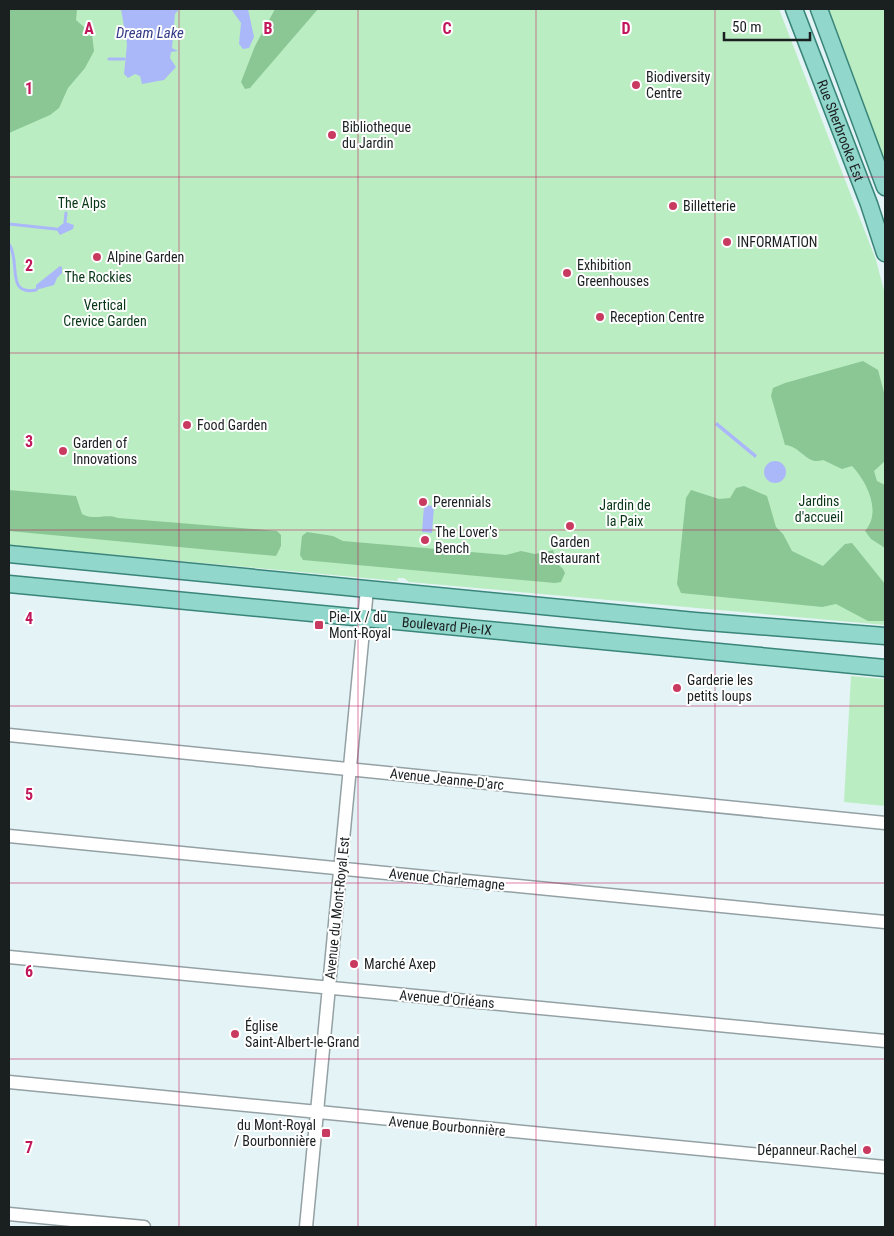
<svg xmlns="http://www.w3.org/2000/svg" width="894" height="1236" font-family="'Roboto Condensed',sans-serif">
  <rect width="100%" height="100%" fill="#e4f3f6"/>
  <path fill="#bbedc2" d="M 9,9 L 779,9 L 876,260 L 885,294 L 885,625 L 409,582 L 404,578 L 398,578 L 397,581 L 9,545 Z
    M 828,9 L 885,9 L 885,163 Z
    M 851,676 L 885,679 L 885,806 L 844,802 Z"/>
  <path fill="#8ac795" d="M 9,9 L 77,9 L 76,20 L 92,34 L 94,51 L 85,68 L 68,88 L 59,108 L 50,115 L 9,133 Z
    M 275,9 L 318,9 L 250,88 L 245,89 L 241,82 L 255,46 Z
    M 863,361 L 878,370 L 885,396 L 885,461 L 874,471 L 877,481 L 885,485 L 885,548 L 871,539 L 865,531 C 882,512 867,482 852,466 L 842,469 L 823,460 C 807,466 801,446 785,445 L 771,396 L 773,388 L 785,383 Z
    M 744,486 L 767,496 L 776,527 L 783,534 L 792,551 L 823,566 L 845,544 L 852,543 L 885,584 L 885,621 L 868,621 L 836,604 L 822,607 L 681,593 L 677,584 L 686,498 L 691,490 L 719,499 L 730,498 L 736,488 Z
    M 9,490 L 76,496 L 82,514 C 95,521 105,513 118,518 L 277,531 L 281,535 L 281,546 L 276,556 L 9,531 Z
    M 307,532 L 333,536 L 343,541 L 506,555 L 521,551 L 535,554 L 553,550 L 557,563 L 563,569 L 565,573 L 561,582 L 555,583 L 303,560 L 300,555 L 302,536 Z"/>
  <path fill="#aab8f9" d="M 121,9 L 179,9 L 175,14 L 172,48 L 178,51 L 171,52 L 170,58 L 176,67 L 164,80 L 142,84 L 140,76 L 135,74 L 128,78 L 124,74 L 127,44 Z
    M 231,9 L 248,9 L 254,37 L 249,48 L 243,49 L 239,44 L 241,23 Z
    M 65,222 L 74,225 L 73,229 L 60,235 L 56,229 Z
    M 60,266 L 62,267 L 62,273 L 57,278 L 54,285 L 36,290 L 36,285 Z
    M 717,422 L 757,455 L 755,458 L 715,425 Z
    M764 472a11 11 0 1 1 22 0a11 11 0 1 1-22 0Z
    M 424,505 L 434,506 L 432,533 L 422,532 Z"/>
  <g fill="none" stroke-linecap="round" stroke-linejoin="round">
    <path stroke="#aab8f9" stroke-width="3" d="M 109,59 L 124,59
      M 65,222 L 66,213
      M 9,224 L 56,229
      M 9,244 C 21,261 5,296 36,290"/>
    <defs>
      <path id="minor" d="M 9,735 L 885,823
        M 9,836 L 885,922
        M 9,957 L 885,1041
        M 9,1082 L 885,1167
        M 9,1214 L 144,1227
        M 306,1227 L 367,589"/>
      <g id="major">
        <path id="s1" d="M 794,9 L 869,204 L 885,253"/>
        <path d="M 819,9 L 885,187"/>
        <path d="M 9,554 L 695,621 L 885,636"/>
        <path id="s2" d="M 9,584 L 885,668"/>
      </g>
    </defs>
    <use href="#minor" stroke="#94a1a4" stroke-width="15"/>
    <use href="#major" stroke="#398579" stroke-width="19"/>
    <use href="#minor" stroke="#fff" stroke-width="12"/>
    <use href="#major" stroke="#92d7cb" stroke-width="16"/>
  </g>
  <path fill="none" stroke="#c2185b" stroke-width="1" stroke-opacity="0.55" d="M 179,9 L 179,1227M 358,9 L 358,1227M 536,9 L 536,1227M 715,9 L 715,1227M 9,177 L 885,177M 9,353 L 885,353M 9,530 L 885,530M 9,706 L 885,706M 9,883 L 885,883M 9,1059 L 885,1059"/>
  <g fill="#c93a61" stroke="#fff" stroke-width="2">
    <circle cx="636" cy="85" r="5"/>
    <circle cx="332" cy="135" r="5"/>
    <circle cx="673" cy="206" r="5"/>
    <circle cx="727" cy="242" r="5"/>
    <circle cx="97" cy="257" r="5"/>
    <circle cx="567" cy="273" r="5"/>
    <circle cx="600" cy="317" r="5"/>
    <circle cx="187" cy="425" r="5"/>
    <circle cx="63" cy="451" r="5"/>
    <circle cx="423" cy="502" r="5"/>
    <circle cx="570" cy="526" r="5"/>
    <circle cx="425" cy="540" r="5"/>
    <rect x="314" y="620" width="10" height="10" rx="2.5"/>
    <circle cx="677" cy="688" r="5"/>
    <circle cx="354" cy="964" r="5"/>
    <circle cx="235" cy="1034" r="5"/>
    <rect x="321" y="1128" width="10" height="10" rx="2.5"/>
    <circle cx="867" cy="1150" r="5"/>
  </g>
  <g text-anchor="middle" stroke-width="4" stroke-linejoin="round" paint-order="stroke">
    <g font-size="14" fill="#1a1f20" stroke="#fff" text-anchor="start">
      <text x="646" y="82">Biodiversity<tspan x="646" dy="16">Centre</tspan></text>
      <text x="342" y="132">Bibliotheque<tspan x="342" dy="16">du Jardin</tspan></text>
      <text x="683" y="211">Billetterie</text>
      <text x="737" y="247">INFORMATION</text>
      <text x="107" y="262">Alpine Garden</text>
      <text x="577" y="270">Exhibition<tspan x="577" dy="16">Greenhouses</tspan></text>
      <text x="610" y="322">Reception Centre</text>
      <text x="197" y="430">Food Garden</text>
      <text x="73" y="448">Garden of<tspan x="73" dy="16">Innovations</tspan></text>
      <text x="433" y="507">Perennials</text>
      <text x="435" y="537">The Lover's<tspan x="435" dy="16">Bench</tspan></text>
      <text x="570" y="547" text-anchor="middle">Garden<tspan x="570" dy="16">Restaurant</tspan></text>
      <text x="329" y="622">Pie-IX / du<tspan x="329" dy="16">Mont-Royal</tspan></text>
      <text x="687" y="685">Garderie les<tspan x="687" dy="16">petits loups</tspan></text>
      <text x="364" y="969">Marché Axep</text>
      <text x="245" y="1031">Église<tspan x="245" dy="16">Saint-Albert-le-Grand</tspan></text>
      <text x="316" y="1130" text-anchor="end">du Mont-Royal<tspan x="316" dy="16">/ Bourbonnière</tspan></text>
      <text x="857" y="1155" text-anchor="end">Dépanneur Rachel</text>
    </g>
    <g font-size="14" fill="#1a1f20" stroke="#fff">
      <text dy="5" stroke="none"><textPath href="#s1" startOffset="130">Rue Sherbrooke Est</textPath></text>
      <text dy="5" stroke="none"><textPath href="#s2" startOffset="440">Boulevard Pie-IX</textPath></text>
      <text transform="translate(447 779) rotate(6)" y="5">Avenue Jeanne-D'arc</text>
      <text transform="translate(447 879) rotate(6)" y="5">Avenue Charlemagne</text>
      <text transform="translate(337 908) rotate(-84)" y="5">Avenue du Mont-Royal Est</text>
      <text transform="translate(447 999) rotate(5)" y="5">Avenue d'Orléans</text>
      <text transform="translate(447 1126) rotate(5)" y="5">Avenue Bourbonnière</text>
    </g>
    <g font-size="14" fill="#083616" stroke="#fff">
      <text x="82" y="208">The Alps</text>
      <text x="98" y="282">The Rockies</text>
      <text x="105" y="310">Vertical<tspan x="105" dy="16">Crevice Garden</tspan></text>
      <text x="819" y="506">Jardins<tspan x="819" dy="16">d'accueil</tspan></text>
      <text x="625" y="510">Jardin de<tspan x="625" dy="16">la Paix</tspan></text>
    </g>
    <g font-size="15" font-style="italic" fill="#343c87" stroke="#fff">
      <text x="150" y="38">Dream Lake</text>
    </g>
  </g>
  <g font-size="16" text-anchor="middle" font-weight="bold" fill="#c2185b" stroke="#fff" stroke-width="4" stroke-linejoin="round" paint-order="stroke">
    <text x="89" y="34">A</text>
    <text x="268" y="34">B</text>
    <text x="447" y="34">C</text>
    <text x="626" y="34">D</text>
    <text x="29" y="94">1</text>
    <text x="29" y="271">2</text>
    <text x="29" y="447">3</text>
    <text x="29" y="624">4</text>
    <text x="29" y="800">5</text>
    <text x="29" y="977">6</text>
    <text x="29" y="1153">7</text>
  </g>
  <rect width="894" height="1236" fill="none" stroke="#1a1f20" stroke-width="20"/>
  <path d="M724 32v8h86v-8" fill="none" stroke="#1a1f20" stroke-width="2.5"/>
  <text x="732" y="32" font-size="15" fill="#1a1f20" stroke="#ffffff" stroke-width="4" paint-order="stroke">50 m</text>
</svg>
